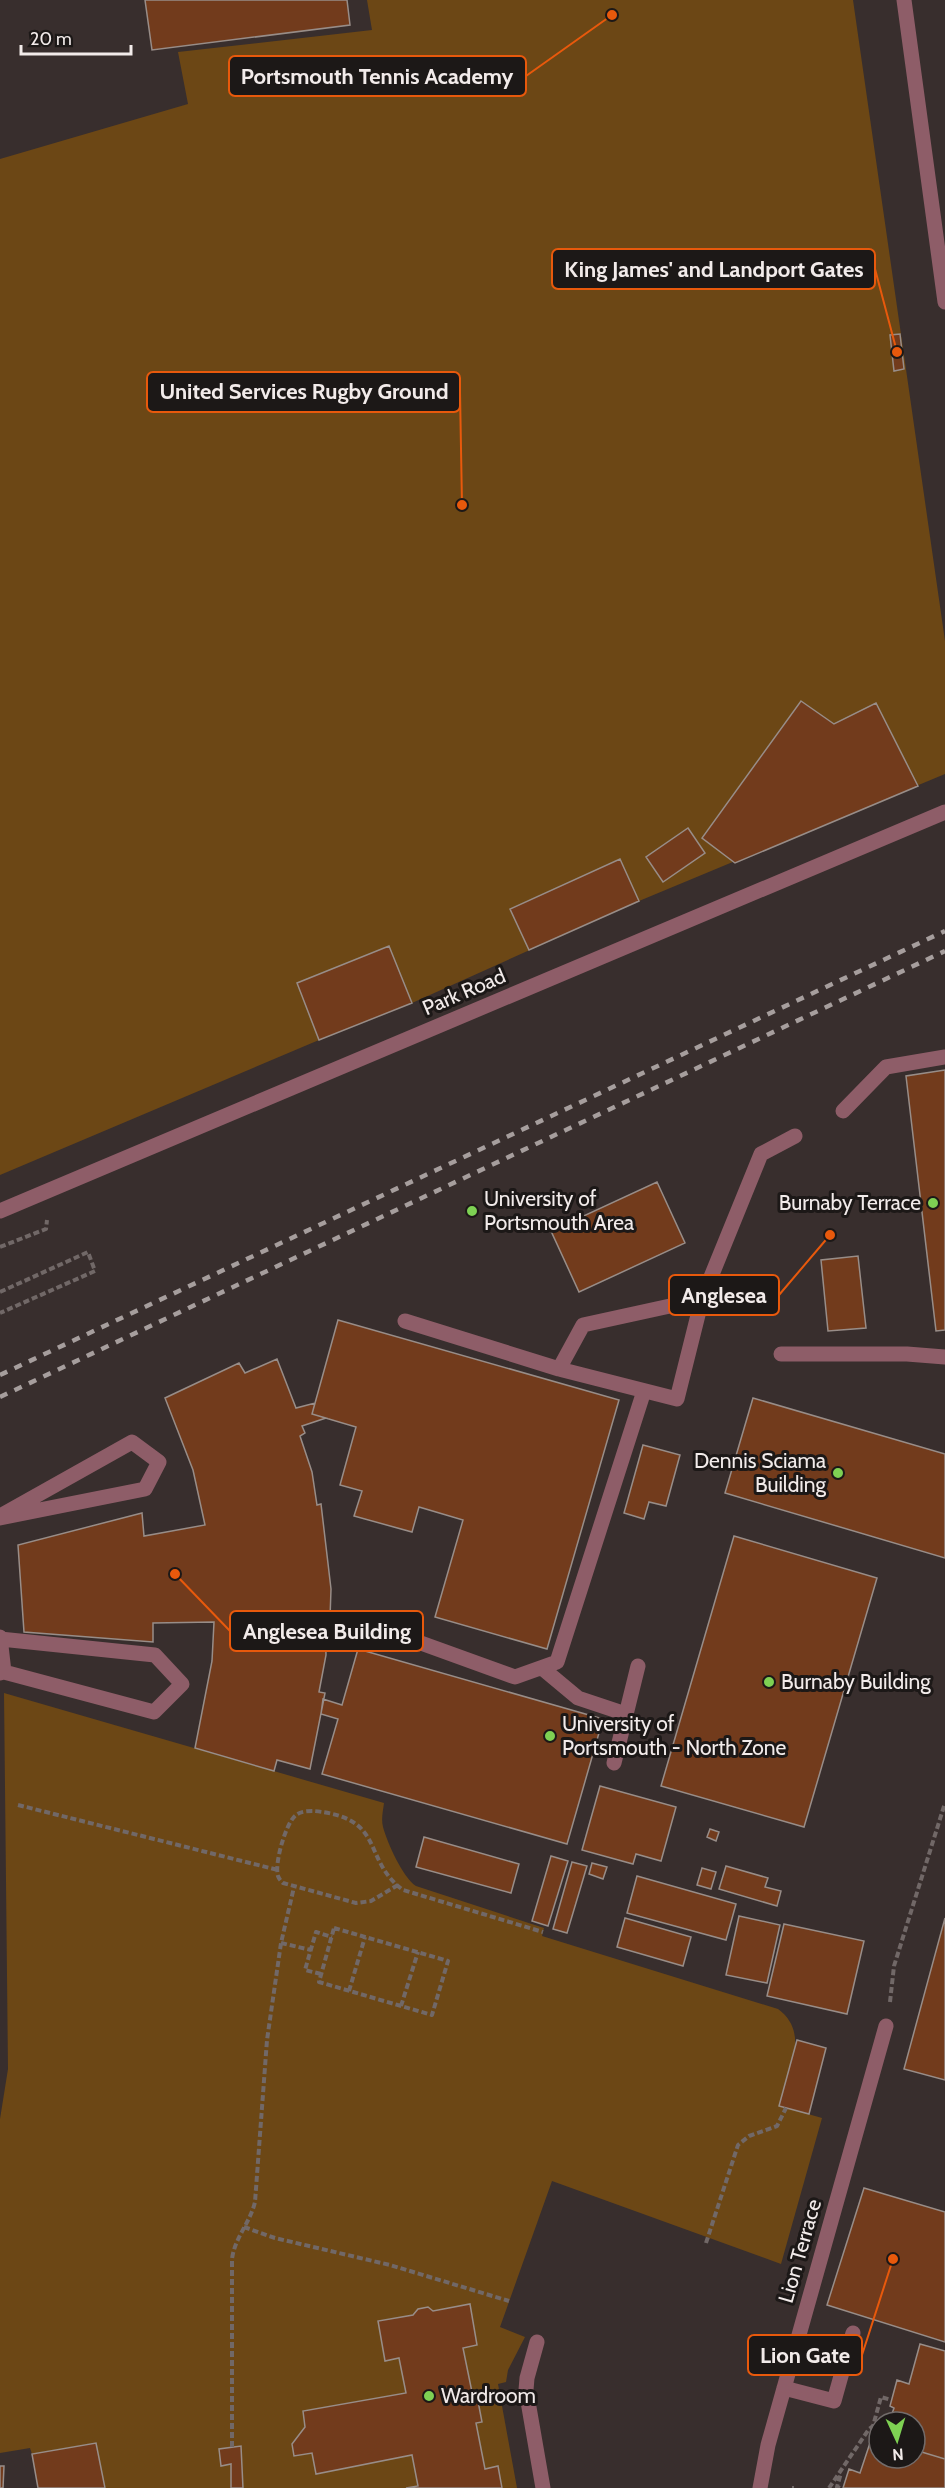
<svg xmlns="http://www.w3.org/2000/svg" width="945" height="2488" font-family="Cabin,sans-serif">
  <rect width="100%" height="100%" fill="#382e2d"/>
  <path fill="#6c4715" d="M 367,0 L 853,0 L 945,641 L 945,774 L 639,901 L 412,1003 L 319,1040 L 0,1175 L 0,159 L 188,104 L 178,52 L 372,30 Z
    M 4,1693 L 384,1803 C 383,1811 381,1819 383,1827 C 387,1842 403,1878 416,1886 L 544,1928 L 542,1936 L 778,2009 C 811,2033 788,2073 780,2106 L 822,2118 L 781,2264 L 552,2181 L 500,2327 L 525,2337 L 508,2370 L 506,2382 L 498,2384 L 517,2488 L 419,2488 L 418,2486 L 406,2488 L 105,2488 L 96,2443 L 32,2454 L 30,2448 L 0,2453 L 0,2119 L 8,2069 Z"/>
  <path fill="#723b1c" stroke="#988d88" stroke-width="1.5" d="M 145,0 L 347,0 L 350,25 L 152,50 Z
    M 900,334 L 904,369 L 894,371 L 890,335 Z
    M 801,701 L 834,724 L 876,703 L 918,786 L 735,863 L 702,838 Z
    M 688,828 L 705,853 L 663,882 L 646,857 Z
    M 620,859 L 639,901 L 529,950 L 510,909 Z
    M 389,946 L 412,1003 L 319,1040 L 297,983 Z
    M 945,1070 L 945,1330 L 936,1331 L 906,1076 Z
    M 657,1182 L 685,1243 L 579,1292 L 551,1231 Z
    M 858,1256 L 866,1328 L 828,1331 L 821,1260 Z
    M 338,1320 L 619,1400 L 547,1649 L 435,1617 L 463,1520 L 419,1507 L 412,1532 L 354,1516 L 362,1491 L 340,1485 L 356,1427 L 312,1414 Z
    M 277,1359 L 296,1408 L 315,1403 L 312,1414 L 326,1418 L 302,1426 L 305,1433 L 300,1436 L 312,1472 L 317,1505 L 321,1504 L 331,1589 L 330,1618 L 325,1618 L 326,1655 L 319,1692 L 325,1693 L 310,1769 L 277,1760 L 274,1771 L 195,1748 L 212,1661 L 214,1622 L 153,1623 L 153,1642 L 24,1632 L 18,1545 L 142,1513 L 144,1536 L 205,1525 L 193,1470 L 165,1398 L 239,1363 L 245,1373 Z
    M 753,1398 L 945,1454 L 945,1558 L 725,1493 Z
    M 643,1445 L 680,1455 L 666,1506 L 649,1502 L 644,1519 L 624,1513 Z
    M 734,1536 L 877,1578 L 804,1827 L 661,1786 Z
    M 358,1649 L 603,1719 L 567,1844 L 322,1774 L 338,1719 L 321,1714 L 323,1699 L 342,1705 Z
    M 600,1786 L 676,1807 L 661,1861 L 636,1854 L 633,1864 L 582,1850 Z
    M 710,1829 L 719,1832 L 716,1841 L 707,1837 Z
    M 424,1837 L 519,1864 L 511,1893 L 416,1867 Z
    M 551,1856 L 568,1861 L 548,1926 L 532,1921 Z
    M 572,1862 L 587,1866 L 567,1933 L 553,1929 Z
    M 592,1863 L 607,1867 L 603,1879 L 589,1874 Z
    M 726,1866 L 768,1878 L 765,1887 L 781,1891 L 777,1906 L 719,1889 Z
    M 702,1868 L 716,1872 L 711,1889 L 697,1885 Z
    M 637,1876 L 736,1904 L 726,1940 L 627,1913 Z
    M 739,1916 L 780,1925 L 767,1983 L 726,1975 Z
    M 625,1918 L 691,1937 L 683,1966 L 617,1947 Z
    M 945,1918 L 945,2080 L 904,2069 Z
    M 784,1924 L 864,1941 L 847,2014 L 767,1996 Z
    M 797,2040 L 826,2048 L 809,2114 L 779,2106 Z
    M 864,2188 L 945,2212 L 945,2342 L 827,2305 Z
    M 470,2304 L 477,2345 L 463,2348 L 473,2397 L 477,2396 L 482,2422 L 476,2423 L 485,2469 L 498,2466 L 502,2488 L 406,2488 L 418,2486 L 412,2455 L 316,2474 L 312,2453 L 294,2456 L 292,2444 L 305,2427 L 303,2411 L 406,2393 L 399,2358 L 385,2361 L 378,2321 L 413,2315 L 418,2309 L 428,2307 L 433,2311 Z
    M 920,2344 L 945,2351 L 945,2459 L 915,2450 L 915,2422 L 889,2422 L 894,2408 L 890,2406 L 897,2380 L 909,2384 Z
    M 872,2437 L 879,2439 L 879,2458 L 915,2458 L 915,2450 L 945,2459 L 945,2488 L 843,2488 L 849,2469 L 860,2473 Z
    M 96,2443 L 105,2488 L 38,2488 L 32,2454 Z
    M 241,2446 L 243,2488 L 231,2488 L 231,2464 L 221,2466 L 219,2449 Z
    M 0,2466 L 4,2466 L 3,2488 L 0,2488 Z"/>
  <g fill="none" stroke-linecap="round" stroke-linejoin="round">
    <path stroke="#716867" stroke-width="4" stroke-dasharray="6 3" stroke-linecap="butt" d="M 0,1247 L 46,1229 L 47,1220
      M 0,1292 L 88,1252 L 95,1271 L 0,1313
      M 18,1805 L 278,1870
      M 398,1885 L 371,1901 L 356,1903 L 283,1883 C 281,1881 279,1879 278,1876 C 274,1864 286,1822 296,1815 C 301,1811 309,1811 314,1811 C 387,1818 361,1859 403,1890 L 543,1932
      M 334,1928 L 448,1961 L 432,2015 L 319,1982 Z
      M 281,1943 L 311,1950
      M 321,1974 L 305,1970 L 316,1932 L 332,1937
      M 349,1991 L 365,1937
      M 890,2002 L 894,1966 L 945,1803
      M 401,2006 L 418,1952
      M 244,2227 L 275,2238 L 390,2265 L 509,2301
      M 706,2243 L 738,2145 L 749,2136 L 777,2126 L 786,2108
      M 232,2447 L 232,2259 C 235,2237 250,2223 255,2202 L 267,2040 L 281,1943 L 294,1887
      M 792,2488 L 794,2488
      M 829,2488 L 869,2429 L 873,2426 L 881,2397 L 891,2400
      M 840,2488 L 837,2487 L 841,2473"/>
    <path stroke="#8e5d68" stroke-width="15" d="M 904,0 L 945,302
      M 843,1111 L 886,1067 L 945,1057
      M 0,1211 L 945,812
      M 702,1299 L 761,1154 L 795,1136
      M 405,1321 L 559,1369 L 677,1399 L 702,1299 L 583,1325 L 559,1369
      M 781,1354 L 907,1354 L 945,1357
      M 0,1516 L 132,1442 L 159,1462 L 145,1489 L 0,1518
      M 396,1634 L 515,1677 L 557,1662 L 644,1391
      M 0,1637 L 4,1672
      M 542,1668 L 578,1698 L 626,1714
      M 0,1673 L 4,1672 L 154,1712 L 182,1684 L 155,1655 L 0,1639
      M 614,1763 L 638,1666
      M 537,2342 L 527,2378 L 526,2390 L 543,2488
      M 784,2388 L 834,2401 L 853,2333
      M 760,2488 L 768,2445 L 886,2026"/>
    <path stroke="#a69e9d" stroke-width="4.5" stroke-dasharray="8 8" stroke-linecap="butt" d="M 0,1375 L 945,931
      M 0,1397 L 945,951"/>
  </g>
  <g fill="#7ed153" stroke="#1c1817" stroke-width="2">
    <circle cx="933" cy="1203" r="6"/>
    <circle cx="472" cy="1211" r="6"/>
    <circle cx="838" cy="1473" r="6"/>
    <circle cx="769" cy="1682" r="6"/>
    <circle cx="550" cy="1736" r="6"/>
    <circle cx="429" cy="2396" r="6"/>
  </g>
  <g text-anchor="middle" stroke-width="6" stroke-linejoin="round" paint-order="stroke">
    <g font-size="21" fill="#f2ebea" stroke="#1c1817">
      <text transform="translate(464 992) rotate(-23)" y="7">Park Road</text>
      <text transform="translate(800 2251) rotate(-74)" y="7">Lion Terrace</text>
    </g>
    <g font-size="21" fill="#f2ebea" stroke="#1c1817" text-anchor="start">
      <text x="484" y="1206">University of<tspan x="484" dy="24">Portsmouth Area</tspan></text>
      <text x="921" y="1210" text-anchor="end">Burnaby Terrace</text>
      <text x="826" y="1468" text-anchor="end">Dennis Sciama<tspan x="826" dy="24">Building</tspan></text>
      <text x="781" y="1689">Burnaby Building</text>
      <text x="562" y="1731">University of<tspan x="562" dy="24">Portsmouth - North Zone</tspan></text>
      <text x="441" y="2403">Wardroom</text>
    </g>
  </g>
  <path fill="none" stroke="#e8590c" stroke-width="2" d="M612 15L526 76M897 352L875 269M462 505L460 392M830 1235L779 1295M175 1574L230 1631M893 2259L862 2355"/>
  <g fill="#e8590c" stroke="#1c1817" stroke-width="2">
    <circle cx="612" cy="15" r="6"/>
    <circle cx="897" cy="352" r="6"/>
    <circle cx="462" cy="505" r="6"/>
    <circle cx="830" cy="1235" r="6"/>
    <circle cx="175" cy="1574" r="6"/>
    <circle cx="893" cy="2259" r="6"/>
  </g>
  <g fill="#1c1817" stroke="#e8590c" stroke-width="2">
    <rect x="229" y="56" width="297" height="40" rx="6"/>
    <rect x="552" y="249" width="323" height="40" rx="6"/>
    <rect x="147" y="372" width="313" height="40" rx="6"/>
    <rect x="669" y="1275" width="110" height="40" rx="6"/>
    <rect x="230" y="1611" width="193" height="40" rx="6"/>
    <rect x="748" y="2335" width="114" height="40" rx="6"/>
  </g>
  <g font-size="22" text-anchor="middle" font-weight="bold" fill="#f2ebea">
    <text x="377" y="84">Portsmouth Tennis Academy</text>
    <text x="714" y="277">King James' and Landport Gates</text>
    <text x="304" y="399">United Services Rugby Ground</text>
    <text x="724" y="1303">Anglesea</text>
    <text x="327" y="1639">Anglesea Building</text>
    <text x="805" y="2363">Lion Gate</text>
  </g>
  <g transform="translate(897 2440) rotate(176)"><circle r="28" fill="#1c1817" stroke="#726c6b" stroke-width="1.5"/>
  <path d="M0-4.5L10 22L0 15L-10 22Z" fill="#7ed153"/>
  <text y="-9" font-size="16" font-weight="bold" text-anchor="middle" fill="#f2ebea">N</text>
  </g>
  <path d="M21 45v9h110v-9" fill="none" stroke="#f2ebea" stroke-width="3"/>
  <text x="30" y="45" font-size="18" fill="#f2ebea" stroke="#1c1817" stroke-width="4.5" paint-order="stroke">20 m</text>
</svg>
